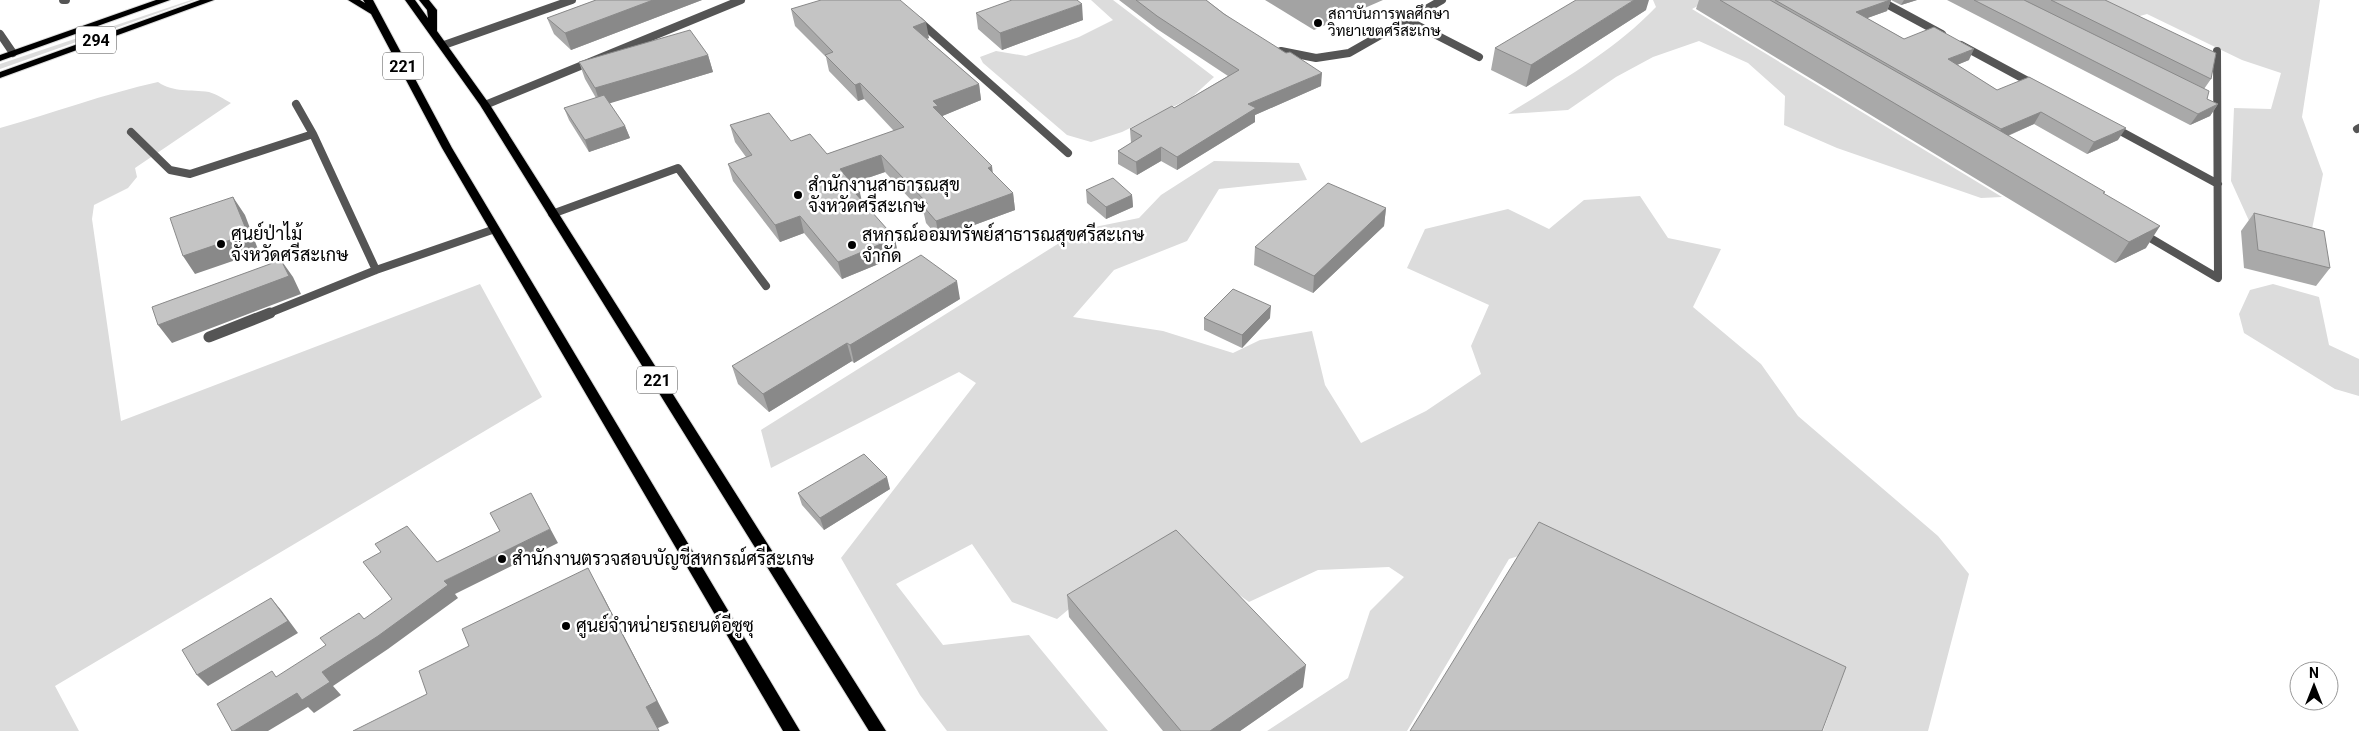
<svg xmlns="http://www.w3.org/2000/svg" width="2359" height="731" font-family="Roboto,Sarabun,sans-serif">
  <rect width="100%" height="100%" fill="#fff"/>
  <path fill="#dcdcdc" d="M 191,0 L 195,0 L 0,69 L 0,64 Z
    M 1091,0 L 1113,0 L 1214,77 L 1191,98 L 1122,132 L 1091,142 L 1067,135 L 983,63 L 980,57 L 996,51 L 1026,56 L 1079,37 L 1113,20 Z
    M 1653,0 L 1709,0 L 1692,9 L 2002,197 L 1981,198 L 1837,148 L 1784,125 L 1785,96 L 1748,63 L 1699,41 L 1653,57 L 1616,77 L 1568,110 L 1508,114 C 1559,82 1614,51 1656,7 Z
    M 2088,0 L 2320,0 L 2302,117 L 2323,174 L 2310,239 L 2250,223 L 2231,181 L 2234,108 L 2271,109 L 2281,73 L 2242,60 L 2147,14 L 2129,19 Z
    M 158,82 C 174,93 190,89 209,92 C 216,94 224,99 231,103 L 135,168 L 137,177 L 128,188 L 94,205 L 92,219 L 121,421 L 480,284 L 542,397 L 55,686 L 79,731 L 0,731 L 0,128 C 53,113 104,94 158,82 Z
    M 1214,161 L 1299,163 L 1307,180 L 1219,189 L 1187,241 L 1114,270 L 1073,317 L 1163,331 L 1233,353 L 1260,340 L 1312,331 L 1325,385 L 1361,443 L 1426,411 L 1481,374 L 1471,346 L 1489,305 L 1407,268 L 1425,229 L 1508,209 L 1549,229 L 1584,200 L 1640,196 L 1668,238 L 1721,249 L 1693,307 L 1761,364 L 1798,416 L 1938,536 L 1969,574 L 1928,731 L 1823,731 L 1842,677 L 1549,546 L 1509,559 L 1407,731 L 1267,731 L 1348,678 L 1370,611 L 1404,577 L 1389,567 L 1318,570 L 1249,602 L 1198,565 L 1135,554 L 1057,619 L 1012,602 L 972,544 L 896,584 L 943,645 L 1029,635 L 1108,731 L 947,731 L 920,695 L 841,558 L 976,383 L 959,372 L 771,468 L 761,430 L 1080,230 L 1139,218 L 1161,195 Z
    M 2273,284 L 2319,297 L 2329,345 L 2359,359 L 2359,396 L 2335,389 L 2244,333 L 2239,314 L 2250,290 Z"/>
  <path fill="#a3a3a3" d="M 1265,0 L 1383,0 L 1314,30 Z"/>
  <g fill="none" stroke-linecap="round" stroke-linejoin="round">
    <defs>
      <path id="primary" d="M 156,0 L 170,0 L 0,61 L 0,55 Z
        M 200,0 L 214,0 L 0,78 L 0,72 Z
        M 348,0 L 360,0 L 365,3 L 363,0 L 373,0 L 452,148 L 800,731 L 783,731 L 442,148 L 371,14 Z
        M 405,0 L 415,0 L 428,18 L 427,10 L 419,0 L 429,0 L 437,10 L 437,31 L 490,105 L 886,731 L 869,731 L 480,105 Z"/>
    </defs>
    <use href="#primary" stroke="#dbdbdb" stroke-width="2"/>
    <path stroke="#555" stroke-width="8" d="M 63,0 L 66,0
      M 1407,20 L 1479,57
      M 0,34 L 13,53
      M 444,45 L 572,0
      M 296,104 L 313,134 L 376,270
      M 131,132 L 170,170 L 190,174 L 313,134
      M 552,214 L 678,168 L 766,286
      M 267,314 L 376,270 L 495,229"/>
    <path stroke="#555" stroke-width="11" d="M 209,337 L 270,313"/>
    <path stroke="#555" stroke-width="8" d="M 1879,0 L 1942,34
      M 919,21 L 1068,153
      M 1961,45 L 2037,86
      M 1281,51 L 1316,58 L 1349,53 L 1442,0
      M 485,105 L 741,0
      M 2111,126 L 2218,184
      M 2357,129 L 2359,128
      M 2140,232 L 2218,278 L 2217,51"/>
    <use href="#primary" fill="#000" fill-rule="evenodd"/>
  </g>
  <path fill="#a9a9a9" d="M 596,0 L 702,0 L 571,50 L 554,34 L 547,18 Z
    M 819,0 L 900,0 L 929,38 L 927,39 L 979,84 L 981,100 L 942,116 L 993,173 L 1013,193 L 1015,210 L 939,238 L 926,223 L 924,214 L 885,172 L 853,183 L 862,202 L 895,238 L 898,256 L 842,279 L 804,233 L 780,242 L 733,181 L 728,164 L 746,157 L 735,142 L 730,125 L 791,141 L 827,154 L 894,131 L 864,99 L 858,101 L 829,71 L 826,57 L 795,26 L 791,9 L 819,1 Z
    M 1119,0 L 1206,0 L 1321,86 L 1255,115 L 1255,122 L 1177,170 L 1161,161 L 1137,175 L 1118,164 L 1118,151 L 1131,143 L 1130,129 L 1174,108 L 1228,76 L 1157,29 Z
    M 1699,0 L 1891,0 L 1887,11 L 1867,18 L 1904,39 L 1969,60 L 1957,65 L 1997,90 L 2118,140 L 2087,154 L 2034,124 L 2008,136 L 2104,194 L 2146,248 L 2115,263 L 1696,9 Z
    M 1891,0 L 1917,0 L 1901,5 Z
    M 1947,0 L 2105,0 L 2211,79 L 2204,89 L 2207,99 L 2218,104 L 2210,116 L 2190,125 Z
    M 1646,10 L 1526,87 L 1491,70 L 1495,48 Z
    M 976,13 L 1083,20 L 1002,50 L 978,29 Z
    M 708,55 L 713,72 L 609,103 L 625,126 L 630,138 L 589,152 L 569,120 L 564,108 L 596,98 L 585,79 L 579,62 Z
    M 1086,190 L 1132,195 L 1133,207 L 1106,219 L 1087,203 Z
    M 1386,208 L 1384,226 L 1313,293 L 1254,265 L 1255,247 Z
    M 2254,213 L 2330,268 L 2316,286 L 2244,268 L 2241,231 Z
    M 960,299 L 854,363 L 852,361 L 769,412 L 738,384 L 732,366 Z
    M 1204,318 L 1270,318 L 1242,348 L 1204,330 Z
    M 890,489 L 824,530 L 802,505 L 798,493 Z
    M 1067,595 L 1303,687 L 1240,731 L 1163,731 L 1069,617 Z"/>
  <path fill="#898989" d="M 653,0 L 702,0 L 571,50 L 565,33 Z
    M 1634,0 L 1649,0 L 1646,10 L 1526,87 L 1531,65 Z
    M 1890,0 L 1891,0 L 1887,11 L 1851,24 L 1856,12 Z
    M 1904,0 L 1917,0 L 1901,5 Z
    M 1082,4 L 1083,20 L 1002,50 L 1000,33 Z
    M 926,22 L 929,38 L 915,43 L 913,27 Z
    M 1974,49 L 1969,60 L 1942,71 L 1948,59 Z
    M 708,55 L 713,72 L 601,106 L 595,88 Z
    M 1322,73 L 1321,86 L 1255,115 L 1255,122 L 1177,170 L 1177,157 L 1248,104 Z
    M 860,83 L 864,99 L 858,101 L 855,85 Z
    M 979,84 L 981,100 L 940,117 L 933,107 L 933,101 Z
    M 2218,104 L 2210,116 L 2190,125 L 2198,114 Z
    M 2041,112 L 2034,124 L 1995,141 L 2001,129 Z
    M 625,126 L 630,138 L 589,152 L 585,140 Z
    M 2126,128 L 2118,140 L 2087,154 L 2094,142 Z
    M 1161,147 L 1161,161 L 1137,175 L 1136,162 Z
    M 881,155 L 885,172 L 844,186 L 840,169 Z
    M 992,166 L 994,183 L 988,168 Z
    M 860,193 L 864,210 L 856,194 Z
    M 1013,193 L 1015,210 L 939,238 L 936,221 Z
    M 1132,195 L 1133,207 L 1106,219 L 1106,207 Z
    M 233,197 L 245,215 L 259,252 L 195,274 L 183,256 Z
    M 1386,208 L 1384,226 L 1313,293 L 1314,276 Z
    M 800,216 L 804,233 L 780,242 L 775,225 Z
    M 2160,226 L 2146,248 L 2115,263 L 2129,242 Z
    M 895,238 L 898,256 L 842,279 L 838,262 Z
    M 281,260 L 293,277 L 301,294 L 172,343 L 158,325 Z
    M 957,281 L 960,299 L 854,363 L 850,345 Z
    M 1271,306 L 1270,318 L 1242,348 L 1242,335 Z
    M 847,343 L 852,361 L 769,412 L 763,394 Z
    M 887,477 L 890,489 L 824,530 L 820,518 Z
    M 531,493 L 558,543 L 455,594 L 458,598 L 388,649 L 333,686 L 341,695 L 314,713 L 308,707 L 268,731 L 234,731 L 322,672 L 444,581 L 550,529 Z
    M 600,590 L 669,723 L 658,728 L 659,731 L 646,707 Z
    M 271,598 L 281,610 L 298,633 L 208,686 L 197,675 Z
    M 1306,665 L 1303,687 L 1240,731 L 1210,731 Z"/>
  <path fill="#c4c4c4" stroke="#898989" d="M 596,0 L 653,0 L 565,33 L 547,18 Z
    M 821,0 L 900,0 L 926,22 L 913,27 L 979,84 L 933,101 L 938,106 L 933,107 L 992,166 L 988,168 L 1013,193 L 936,221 L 923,206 L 928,204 L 881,155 L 840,169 L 860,193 L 856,194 L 895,238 L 838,262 L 800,216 L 775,225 L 728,164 L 752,155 L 730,125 L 769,113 L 791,141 L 810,134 L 827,154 L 904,127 L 860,83 L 855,85 L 825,55 L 833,52 L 791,9 Z
    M 1012,0 L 1077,0 L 1082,4 L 1000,33 L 976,13 Z
    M 1136,0 L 1206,0 L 1224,14 L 1286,53 L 1290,52 L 1322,73 L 1248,104 L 1256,108 L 1177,157 L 1161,147 L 1136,162 L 1118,151 L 1142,136 L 1130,129 L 1172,106 L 1174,108 L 1239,70 L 1157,16 Z
    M 1576,0 L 1634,0 L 1531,65 L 1495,48 Z
    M 1720,0 L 1770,0 L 1992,126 L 2105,192 L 2103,193 L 2160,226 L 2129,242 Z
    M 1775,0 L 1890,0 L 1856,12 L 1904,39 L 1934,27 L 1974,49 L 1948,59 L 1997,90 L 2029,77 L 2126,128 L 2094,142 L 2041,112 L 2001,129 Z
    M 1974,0 L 2024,0 L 2209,91 L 2207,99 L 2218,104 L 2198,114 Z
    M 2051,0 L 2105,0 L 2216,53 L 2211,79 Z
    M 690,30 L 708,55 L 595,88 L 579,62 Z
    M 604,95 L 625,126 L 585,140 L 564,108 Z
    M 1113,178 L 1132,195 L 1106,207 L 1086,190 Z
    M 1328,183 L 1386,208 L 1314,276 L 1255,247 Z
    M 233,197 L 248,234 L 183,256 L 170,218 Z
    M 2254,213 L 2324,231 L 2330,268 L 2258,250 Z
    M 921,255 L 957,281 L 850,345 L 847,343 L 763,394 L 732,366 L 815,317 Z
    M 281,260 L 289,276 L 158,325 L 152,307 Z
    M 1233,289 L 1271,306 L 1242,335 L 1204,318 Z
    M 864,454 L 887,477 L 820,518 L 798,493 Z
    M 531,493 L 550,529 L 444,581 L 448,585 L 378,636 L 322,672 L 330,682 L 302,700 L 297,693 L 234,731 L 232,731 L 217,704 L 272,671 L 276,677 L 326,645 L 320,638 L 359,613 L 364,619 L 392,599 L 363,562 L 381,552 L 375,544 L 407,526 L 437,562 L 500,531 L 490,513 Z
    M 1539,522 L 1846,667 L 1822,731 L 1410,731 Z
    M 1176,530 L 1306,665 L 1210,731 L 1181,731 L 1067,595 Z
    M 588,568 L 657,701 L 646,707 L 659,731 L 353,731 L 427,694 L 419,671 L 469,646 L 462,629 Z
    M 271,598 L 288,621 L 197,675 L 182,650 Z"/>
  <g fill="#000" stroke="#fff" stroke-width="2">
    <circle cx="1318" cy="23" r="5"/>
    <circle cx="798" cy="195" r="5"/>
    <circle cx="221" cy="244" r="5"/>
    <circle cx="852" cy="245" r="5"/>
    <circle cx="502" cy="559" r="5"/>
    <circle cx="566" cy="626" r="5"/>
  </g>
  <g text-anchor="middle" stroke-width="5" stroke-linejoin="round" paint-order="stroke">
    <g font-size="15" fill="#000" stroke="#fff" text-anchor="start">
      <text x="1328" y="19">สถาบันการพลศึกษา<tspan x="1328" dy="17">วิทยาเขตศรีสะเกษ</tspan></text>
    </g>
    <g fill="#fff" stroke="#4c4c4c" stroke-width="1">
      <rect x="76" y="26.5" width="40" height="27" rx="4"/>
      <rect x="383" y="52.5" width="40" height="27" rx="4"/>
      <rect x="637" y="366.5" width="40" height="27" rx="4"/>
    </g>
    <g font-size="16" font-weight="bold" fill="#000">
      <text x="96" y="46">294</text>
      <text x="403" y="72">221</text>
      <text x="657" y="386">221</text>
    </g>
    <g font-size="18" fill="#000" stroke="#fff" text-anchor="start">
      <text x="808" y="191">สำนักงานสาธารณสุข<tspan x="808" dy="21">จังหวัดศรีสะเกษ</tspan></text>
      <text x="231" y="240">ศูนย์ป่าไม้<tspan x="231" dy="21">จังหวัดศรีสะเกษ</tspan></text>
      <text x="862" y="241">สหกรณ์ออมทรัพย์สาธารณสุขศรีสะเกษ<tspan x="862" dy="21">จำกัด</tspan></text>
      <text x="512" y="565">สำนักงานตรวจสอบบัญชีสหกรณ์ศรีสะเกษ</text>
      <text x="576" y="632">ศูนย์จำหน่ายรถยนต์อีซูซุ</text>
    </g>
  </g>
  <g transform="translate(2314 686)"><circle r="24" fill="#ffffff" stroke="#999999"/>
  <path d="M0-4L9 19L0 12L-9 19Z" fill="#000000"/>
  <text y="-8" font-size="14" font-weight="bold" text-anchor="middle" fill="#000000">N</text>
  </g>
</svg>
